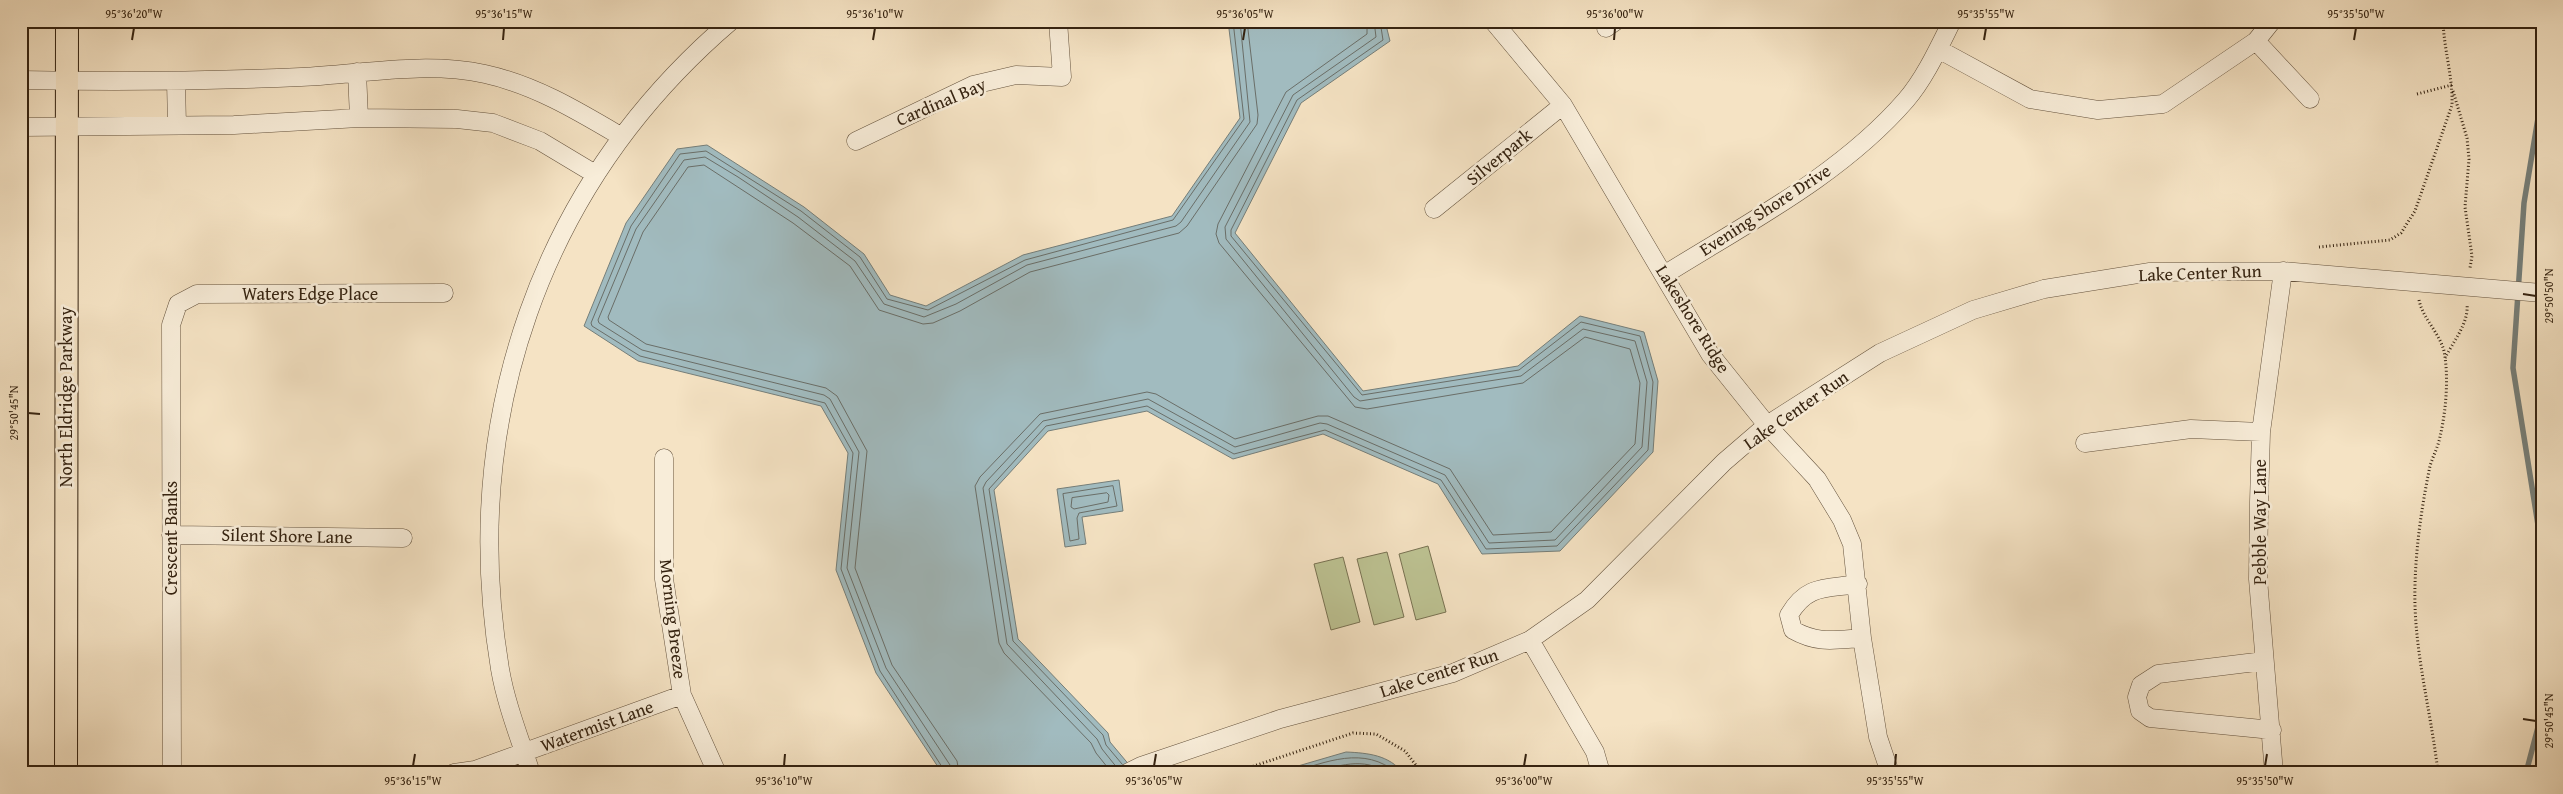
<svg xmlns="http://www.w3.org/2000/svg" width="2563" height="794" font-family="'Gentium Book Plus',serif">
  <rect width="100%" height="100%" fill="#f5e3c4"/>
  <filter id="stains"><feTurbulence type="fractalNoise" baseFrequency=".004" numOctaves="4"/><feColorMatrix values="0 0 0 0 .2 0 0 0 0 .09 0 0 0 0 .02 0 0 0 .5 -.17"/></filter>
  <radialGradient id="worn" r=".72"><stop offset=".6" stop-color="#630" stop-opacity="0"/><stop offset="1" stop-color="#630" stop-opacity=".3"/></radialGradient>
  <path fill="#bdc393" stroke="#787252" d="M 1428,546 L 1446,612 L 1416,620 L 1399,554 Z
    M 1387,552 L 1404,617 L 1374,625 L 1357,559 Z
    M 1343,557 L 1360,622 L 1331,630 L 1314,564 Z"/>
  <path fill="#a1bbbf" stroke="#757e79" d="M 1228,21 L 1385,21 L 1390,41 L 1301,103 L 1235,233 L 1363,391 L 1518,366 L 1580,316 L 1644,332 L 1658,381 L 1653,452 L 1560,551 L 1482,554 L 1438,484 L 1323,434 L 1233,459 L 1147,411 L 1048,431 L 994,490 L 1018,639 L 1108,733 L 1110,742 L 1136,773 L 942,773 L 876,673 L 836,570 L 848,453 L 821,406 L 638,361 L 584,326 L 626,223 L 677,149 L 707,145 L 804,207 L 864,254 L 890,295 L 926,306 L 1023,255 L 1172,216 L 1240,118 Z
    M 1119,480 L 1123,511 L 1082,517 L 1086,544 L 1065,547 L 1057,489 Z
    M 1346,752 C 1368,753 1389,755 1403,773 L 1274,773 Z"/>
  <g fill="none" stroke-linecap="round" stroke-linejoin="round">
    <path stroke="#6a6e68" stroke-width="1" d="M 1113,486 L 1117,506 L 1079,513 L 1077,518 L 1079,539 L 1070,541 L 1063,494 Z
      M 1107,493 L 1109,495 L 1108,502 L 1074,509 L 1071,507 L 1072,498 Z
      M 1122,764 L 1106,745 L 1103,735 L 1013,641 L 989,489 L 1046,426 L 1147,406 L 1234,454 L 1325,430 L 1441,480 L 1486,549 L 1557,546 L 1648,450 L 1653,382 L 1640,336 L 1581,322 L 1519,370 L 1362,395 L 1231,236 L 1231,230 L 1297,100 L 1383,40 L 1380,21
      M 1118,769 L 1102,749 L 1097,739 L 1007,644 L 983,488 L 986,482 L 1043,421 L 1148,399 L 1235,447 L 1320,423 L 1327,424 L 1445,475 L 1489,543 L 1555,540 L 1642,447 L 1647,382 L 1635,341 L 1583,329 L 1521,376 L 1360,401 L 1354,397 L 1226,239 L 1225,227 L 1293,95 L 1376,37 L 1374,21
      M 946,773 L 880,671 L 841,569 L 853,453 L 825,403 L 640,356 L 592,326 L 591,323 L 631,226 L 680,154 L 706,151 L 801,211 L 860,257 L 887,299 L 928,310 L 1025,260 L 1173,220 L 1244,119 L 1233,21
      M 952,773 L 950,765 L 886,668 L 847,568 L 859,452 L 830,399 L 824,395 L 642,350 L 599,323 L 598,320 L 636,229 L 684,160 L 705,157 L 738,177 L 798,217 L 855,261 L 884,304 L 924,317 L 956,304 L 1027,265 L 1176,226 L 1181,222 L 1250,122 L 1240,21
      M 959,773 L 957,761 L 892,665 L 855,568 L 867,451 L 837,396 L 826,388 L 646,344 L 609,320 L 608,317 L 643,232 L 688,167 L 704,165 L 793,223 L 850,266 L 879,310 L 923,324 L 933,323 L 960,311 L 1030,272 L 1179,233 L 1187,226 L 1257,124 L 1258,115 L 1247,21
      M 1112,773 L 1096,753 L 1091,743 L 1004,653 L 999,643 L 975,486 L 980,477 L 1040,414 L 1147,392 L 1156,394 L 1235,439 L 1318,416 L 1328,416 L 1450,469 L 1493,535 L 1551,532 L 1635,444 L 1640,383 L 1630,349 L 1585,337 L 1523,383 L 1367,409 L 1355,407 L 1219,243 L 1216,234 L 1218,224 L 1286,92 L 1367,34 L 1367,21
      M 1290,773 C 1326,762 1364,745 1397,773
      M 1313,773 C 1337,766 1364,756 1387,773"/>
    <path stroke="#757e79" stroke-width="5.5" d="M 2542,94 L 2524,203 L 2513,368 L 2542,550
      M 2526,773 L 2542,712"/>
    <defs>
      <path id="minor" d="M 1493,21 L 1563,105 L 1710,354 L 1767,425 L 1817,479 L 1842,520 L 1852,544 L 1862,638 L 1878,737 L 1890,773
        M 1606,28 L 1616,21
        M 2256,41 L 2310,99
        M 1938,49 L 2030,99 L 2098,110 L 2163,104 L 2256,41 L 2272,21
        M 357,72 L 359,118
        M 21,80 C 115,82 208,81 301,77 C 363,74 424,61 485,74 C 535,85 578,111 622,137
        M 176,81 L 177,126
        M 21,127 L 234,125 L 359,118 L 457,119 L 493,123 L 540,141 L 595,174
        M 856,141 L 973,85 L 1016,75 L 1062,77 L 1058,21
        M 1434,209 L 1563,105
        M 1664,275 C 1747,223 1841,175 1906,100 C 1925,78 1939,47 1952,21
        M 2085,443 L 2191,429 L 2261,432
        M 664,458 L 664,579 L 682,695 L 717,773
        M 171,535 L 403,538
        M 1858,584 C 1826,589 1807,584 1789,615 L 1793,630 C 1818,644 1834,640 1862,638
        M 1530,640 L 1595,752 L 1601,773
        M 2264,661 L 2158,674 L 2141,685 L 2137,697 L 2140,711 L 2150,718 L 2272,730
        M 172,773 L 171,325 L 178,304 L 197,294 L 444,293
        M 454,773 L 475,770 L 682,695
        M 531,773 C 520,739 506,704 500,669 C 459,421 539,185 731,21
        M 1127,773 L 1141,766 L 1280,719 L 1453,673 L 1530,640 L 1587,600 L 1724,462 L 1767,425 L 1880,353 L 1973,310 L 2044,289 L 2150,272 L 2283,271 L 2542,293
        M 2274,773 L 2258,579 L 2259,502 L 2261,432 L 2283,271"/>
      <path id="major" d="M 66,773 L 67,21"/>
    </defs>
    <use href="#minor" stroke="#64523d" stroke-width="19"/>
    <use href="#major" stroke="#342210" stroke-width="24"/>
    <path stroke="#342210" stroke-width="3" stroke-dasharray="1 2.5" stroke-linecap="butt" d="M 2453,91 L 2467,138 L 2469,159 L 2465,207 L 2472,256 L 2470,268
      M 2417,94 L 2452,85
      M 2319,247 L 2390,240 L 2401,233 L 2415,211 L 2452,105 C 2453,77 2444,50 2443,21
      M 2419,300 C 2423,319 2439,332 2444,351 C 2449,377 2446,411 2440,437 C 2438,447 2433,456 2430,466 C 2422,505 2416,545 2415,585 C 2413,649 2431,710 2438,773
      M 2445,358 C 2453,342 2469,323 2467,304
      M 1233,773 L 1353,733 L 1376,734 L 1405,751 L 1422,773"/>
    <use href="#minor" stroke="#f8edd9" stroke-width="18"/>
    <use href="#major" stroke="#f5e3c4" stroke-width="22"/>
  </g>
  <path fill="none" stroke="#342210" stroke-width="2" d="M 132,40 L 134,28M 503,40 L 504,28M 873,40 L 875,28M 1243,40 L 1245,28M 1614,40 L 1615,28M 1984,40 L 1986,28M 2354,40 L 2356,28M 2523,294 L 2536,296M 28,413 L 40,414M 2523,719 L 2536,721M 413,766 L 415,754M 784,766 L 785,754M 1154,766 L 1156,754M 1524,766 L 1526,754M 1895,766 L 1896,754M 2265,766 L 2267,754"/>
  <g text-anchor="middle" stroke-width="5" stroke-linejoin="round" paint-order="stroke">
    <g font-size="18" fill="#342210" stroke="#f8edd9">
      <text transform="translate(941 102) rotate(-23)" y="6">Cardinal Bay</text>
      <text transform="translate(1499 157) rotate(-39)" y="6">Silverpark</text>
      <text transform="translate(1765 210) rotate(-33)" y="6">Evening Shore Drive</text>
      <text transform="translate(2200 273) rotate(-2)" y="6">Lake Center Run</text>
      <text x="310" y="300">Waters Edge Place</text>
      <text transform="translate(1693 319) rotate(58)" y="6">Lakeshore Ridge</text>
      <text transform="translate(66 397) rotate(-90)" y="6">North Eldridge Parkway</text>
      <text transform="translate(1796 410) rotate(-35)" y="6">Lake Center Run</text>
      <text transform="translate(2260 522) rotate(-90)" y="6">Pebble Way Lane</text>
      <text transform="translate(287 536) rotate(1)" y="6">Silent Shore Lane</text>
      <text transform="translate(171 538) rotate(-90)" y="6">Crescent Banks</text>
      <text transform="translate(673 619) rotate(83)" y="6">Morning Breeze</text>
      <text transform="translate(1439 673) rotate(-18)" y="6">Lake Center Run</text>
      <text transform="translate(597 726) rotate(-20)" y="6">Watermist Lane</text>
    </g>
  </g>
  <rect width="2563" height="794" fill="none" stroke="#f5e3c4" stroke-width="55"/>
  <rect x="28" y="28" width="2508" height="738" fill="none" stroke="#342210" stroke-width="2"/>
  <g font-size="12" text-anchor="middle" fill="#342210">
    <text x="134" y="18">95°36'20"W</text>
    <text x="504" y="18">95°36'15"W</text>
    <text x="875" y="18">95°36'10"W</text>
    <text x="1245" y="18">95°36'05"W</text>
    <text x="1615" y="18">95°36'00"W</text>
    <text x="1986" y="18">95°35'55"W</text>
    <text x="2356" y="18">95°35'50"W</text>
    <text transform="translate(2549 296) rotate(-90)" y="4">29°50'50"N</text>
    <text transform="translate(14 413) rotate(-90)" y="4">29°50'45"N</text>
    <text transform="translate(2549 721) rotate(-90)" y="4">29°50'45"N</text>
    <text x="413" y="785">95°36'15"W</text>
    <text x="784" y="785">95°36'10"W</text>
    <text x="1154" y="785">95°36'05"W</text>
    <text x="1524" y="785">95°36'00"W</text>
    <text x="1895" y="785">95°35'55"W</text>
    <text x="2265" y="785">95°35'50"W</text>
  </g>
  <rect width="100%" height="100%" filter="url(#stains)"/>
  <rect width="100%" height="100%" fill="url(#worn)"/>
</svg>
